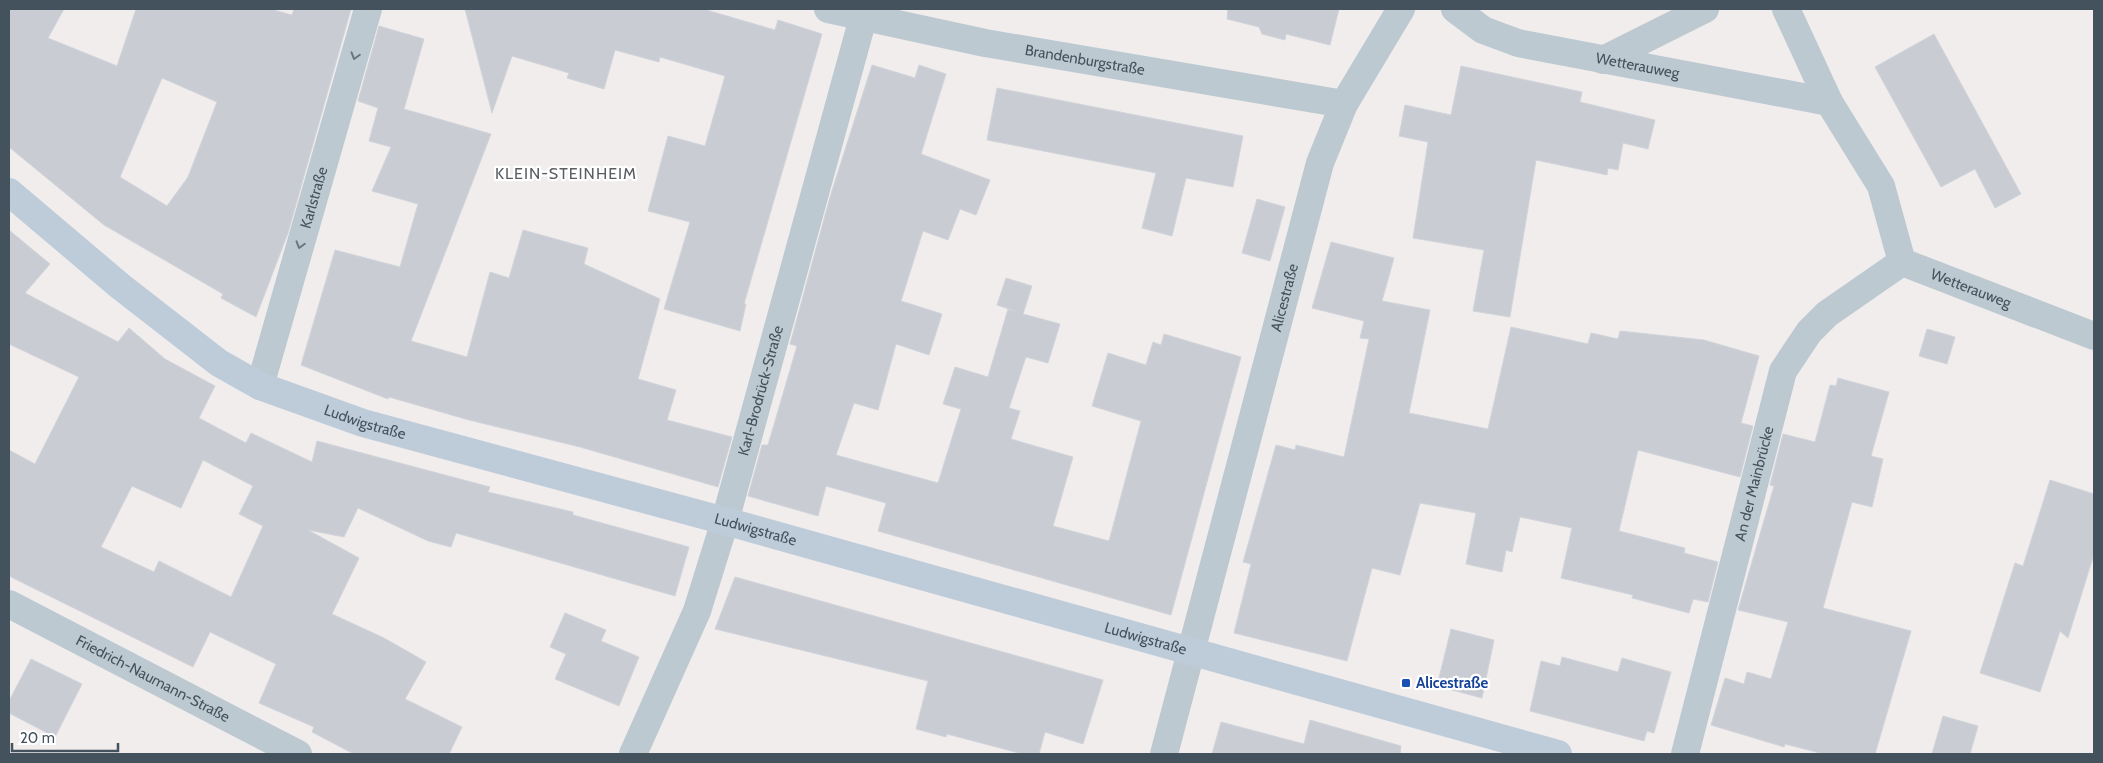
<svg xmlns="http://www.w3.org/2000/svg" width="2103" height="763" font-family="Cabin,sans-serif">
  <rect width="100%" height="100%" fill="#f1eded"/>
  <path fill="#c9cdd3" stroke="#d1d4da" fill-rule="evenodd" d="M 9,9 L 64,9 L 48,38 L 117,66 L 136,9 L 270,9 L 292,15 L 294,9 L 351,9 L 288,233 L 256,317 L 221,298 L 223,294 L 104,225 L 9,147 ZM 162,78 L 217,102 L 188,177 L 167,206 L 120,177 Z
    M 465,9 L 703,9 L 775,30 L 778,20 L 822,34 L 744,304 L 746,304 L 740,331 L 664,309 L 690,222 L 648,211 L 668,136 L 705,146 L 725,76 L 660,57 L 659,62 L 615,50 L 604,89 L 567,78 L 569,73 L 512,56 L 492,113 Z
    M 1228,9 L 1339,9 L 1330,45 L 1286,34 L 1285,40 L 1262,34 L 1259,27 L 1227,19 Z
    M 379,26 L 424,39 L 404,109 L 491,134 L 411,341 L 467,357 L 490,272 L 509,278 L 523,230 L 588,248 L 584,264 L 660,299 L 638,379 L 676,390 L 667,420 L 732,437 L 718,487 L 580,447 L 469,420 L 389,397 L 388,399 L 301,365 L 335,250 L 400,267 L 418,204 L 372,191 L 391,147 L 369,141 L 378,108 L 358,101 Z
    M 1934,34 L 2021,194 L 1995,208 L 1975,169 L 1941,187 L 1875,67 Z
    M 872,65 L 915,78 L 919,65 L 946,74 L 921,154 L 990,180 L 976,215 L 960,209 L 948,240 L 923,231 L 901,301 L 942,314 L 929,355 L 896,344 L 878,410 L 854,403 L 836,455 L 938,483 L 961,409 L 943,404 L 955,367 L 988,377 L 1008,309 L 1015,311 L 997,305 L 1006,278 L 1032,286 L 1023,314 L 1060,324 L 1048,363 L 1026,357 L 1009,408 L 1020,411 L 1011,439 L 1073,457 L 1053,526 L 1109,541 L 1141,421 L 1092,406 L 1108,353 L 1146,365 L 1153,342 L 1161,345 L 1164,334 L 1241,357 L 1171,615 L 878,531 L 886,503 L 826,486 L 818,516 L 748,496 L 762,445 L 768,445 L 797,346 L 790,344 L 830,197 Z
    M 1461,66 L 1582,92 L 1580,102 L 1655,120 L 1648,149 L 1623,143 L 1618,170 L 1608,168 L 1607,175 L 1536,160 L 1510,317 L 1473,311 L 1484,250 L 1413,238 L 1428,142 L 1399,136 L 1405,105 L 1451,115 Z
    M 997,88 L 1243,136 L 1233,187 L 1186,178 L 1172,236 L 1142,228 L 1156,173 L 987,140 Z
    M 1257,199 L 1285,207 L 1270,261 L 1242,253 Z
    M 9,230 L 50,264 L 25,293 L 118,342 L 129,328 L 165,359 L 215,386 L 199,418 L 246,443 L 251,433 L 312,462 L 317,441 L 490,487 L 488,492 L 573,512 L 573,515 L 689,547 L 675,596 L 456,533 L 451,547 L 428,541 L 358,508 L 344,537 L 308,530 L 359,558 L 332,614 L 384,638 L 426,662 L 405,699 L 462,727 L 449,754 L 354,754 L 312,732 L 314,727 L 259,703 L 276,664 L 210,632 L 193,667 L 9,576 L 9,450 L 35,464 L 79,377 L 9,344 ZM 203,460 L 253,486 L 239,514 L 263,526 L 231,597 L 159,561 L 154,572 L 101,547 L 132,486 L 181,508 Z
    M 1331,242 L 1394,258 L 1382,301 L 1430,310 L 1409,413 L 1488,429 L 1511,327 L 1588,344 L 1591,333 L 1618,339 L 1620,331 L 1704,340 L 1759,356 L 1741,423 L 1753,426 L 1740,477 L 1638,450 L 1619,531 L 1685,548 L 1684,553 L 1718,562 L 1708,602 L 1693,599 L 1689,613 L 1632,598 L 1633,595 L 1561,578 L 1572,528 L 1520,517 L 1512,552 L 1506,550 L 1502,572 L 1466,564 L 1476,513 L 1420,503 L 1400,575 L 1372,568 L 1347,661 L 1234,633 L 1251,564 L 1243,562 L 1276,445 L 1295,450 L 1296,445 L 1344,457 L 1369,339 L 1360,338 L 1364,321 L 1312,308 Z
    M 1927,329 L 1955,337 L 1947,364 L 1919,356 Z
    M 1838,378 L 1889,392 L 1871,456 L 1883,459 L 1872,507 L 1852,502 L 1823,608 L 1911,631 L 1875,754 L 1824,754 L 1785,744 L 1784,747 L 1711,725 L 1725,678 L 1744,684 L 1747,672 L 1771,679 L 1788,622 L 1738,610 L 1774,486 L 1770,485 L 1783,434 L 1815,442 L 1830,385 L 1836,386 Z
    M 2050,480 L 2094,494 L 2094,554 L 2068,638 L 2060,631 L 2040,692 L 1980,673 L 2015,563 L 2023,566 Z
    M 735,577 L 1103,680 L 1083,744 L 1045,732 L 1039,754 L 1023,754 L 947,734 L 946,737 L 916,729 L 928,681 L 715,629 Z
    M 565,613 L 606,630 L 601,641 L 639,657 L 619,706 L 555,679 L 566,654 L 550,647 Z
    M 1451,629 L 1494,640 L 1482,698 L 1437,686 Z
    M 1562,657 L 1618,672 L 1622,658 L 1671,672 L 1654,733 L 1647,731 L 1644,741 L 1530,711 L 1541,661 L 1560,666 Z
    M 31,659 L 82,684 L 55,737 L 9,713 L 9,701 Z
    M 1943,716 L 1978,726 L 1970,754 L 1932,754 Z
    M 1310,720 L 1401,746 L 1400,754 L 1212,754 L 1221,722 L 1304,744 Z"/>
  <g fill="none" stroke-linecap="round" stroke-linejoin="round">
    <g stroke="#bdc9d1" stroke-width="28">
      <path id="s1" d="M 828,9 L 985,43 L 1344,104"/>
      <path id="s2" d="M 1455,9 L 1483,30 L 1518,43 L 1829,102"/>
      <path id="s3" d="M 1786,9 L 1829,102 L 1881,186 L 1902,262 L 2094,336"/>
      <path d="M 1603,60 L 1705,9"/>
      <path id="s4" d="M 260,386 L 368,9"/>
      <path id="s5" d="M 9,604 L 298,754"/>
      <path id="s6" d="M 633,754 L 697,611 L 725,521 L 863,18"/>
      <path id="s7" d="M 1164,754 L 1320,163 L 1344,104 L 1401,9"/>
      <path id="s8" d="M 1685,754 L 1783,371 L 1809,332 L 1827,314 L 1902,262"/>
    </g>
    <path stroke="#beccd9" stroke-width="28" id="s9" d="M 9,192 L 120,286 L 219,363 L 260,386 L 363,423 L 725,521 L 1558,754"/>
  </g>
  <defs><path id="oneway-chevron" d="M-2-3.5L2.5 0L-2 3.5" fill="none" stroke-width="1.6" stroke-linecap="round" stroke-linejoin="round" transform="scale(1.25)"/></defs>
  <g stroke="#687680">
    <use href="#oneway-chevron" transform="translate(355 56) rotate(106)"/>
    <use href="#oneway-chevron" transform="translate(300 245) rotate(106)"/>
  </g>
  <rect fill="#1a4fb4" stroke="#fff" stroke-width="2" x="1401" y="678" width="10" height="10" rx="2.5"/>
  <g text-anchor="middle" stroke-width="4.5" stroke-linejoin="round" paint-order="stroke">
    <g font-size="15" fill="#44525d" stroke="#fff">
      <text dy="5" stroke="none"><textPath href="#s1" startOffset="262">Brandenburgstraße</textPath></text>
      <text dy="5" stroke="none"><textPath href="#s2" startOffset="194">Wetterauweg</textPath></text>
      <text dy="5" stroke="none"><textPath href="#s4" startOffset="196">Karlstraße</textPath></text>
      <text dy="5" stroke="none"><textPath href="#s3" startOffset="354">Wetterauweg</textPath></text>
      <text dy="5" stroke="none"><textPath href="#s7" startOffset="472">Alicestraße</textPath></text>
      <text dy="5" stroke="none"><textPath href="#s6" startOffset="386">Karl-Brodrück-Straße</textPath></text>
      <text dy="5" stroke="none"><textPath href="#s9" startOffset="429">Ludwigstraße</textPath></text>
      <text dy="5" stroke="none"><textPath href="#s8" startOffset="279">An der Mainbrücke</textPath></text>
      <text dy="5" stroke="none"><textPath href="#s9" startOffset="834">Ludwigstraße</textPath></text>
      <text dy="5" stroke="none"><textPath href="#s9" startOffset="1239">Ludwigstraße</textPath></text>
      <text dy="5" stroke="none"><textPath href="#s5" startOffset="162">Friedrich-Naumann-Straße</textPath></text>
    </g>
    <g font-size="15" font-weight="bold" fill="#164399" stroke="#fff" text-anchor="start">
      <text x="1416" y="688">Alicestraße</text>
    </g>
    <g font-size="16" letter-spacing="1" fill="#5a5e63" stroke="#fff">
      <text x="566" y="179">KLEIN-STEINHEIM</text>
    </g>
  </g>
  <rect width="2103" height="763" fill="none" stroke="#44525d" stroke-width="20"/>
  <path d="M12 743v8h106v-8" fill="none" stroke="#44525d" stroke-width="2.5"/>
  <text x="20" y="743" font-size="15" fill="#44525d" stroke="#ffffff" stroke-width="4" paint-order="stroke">20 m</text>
</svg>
